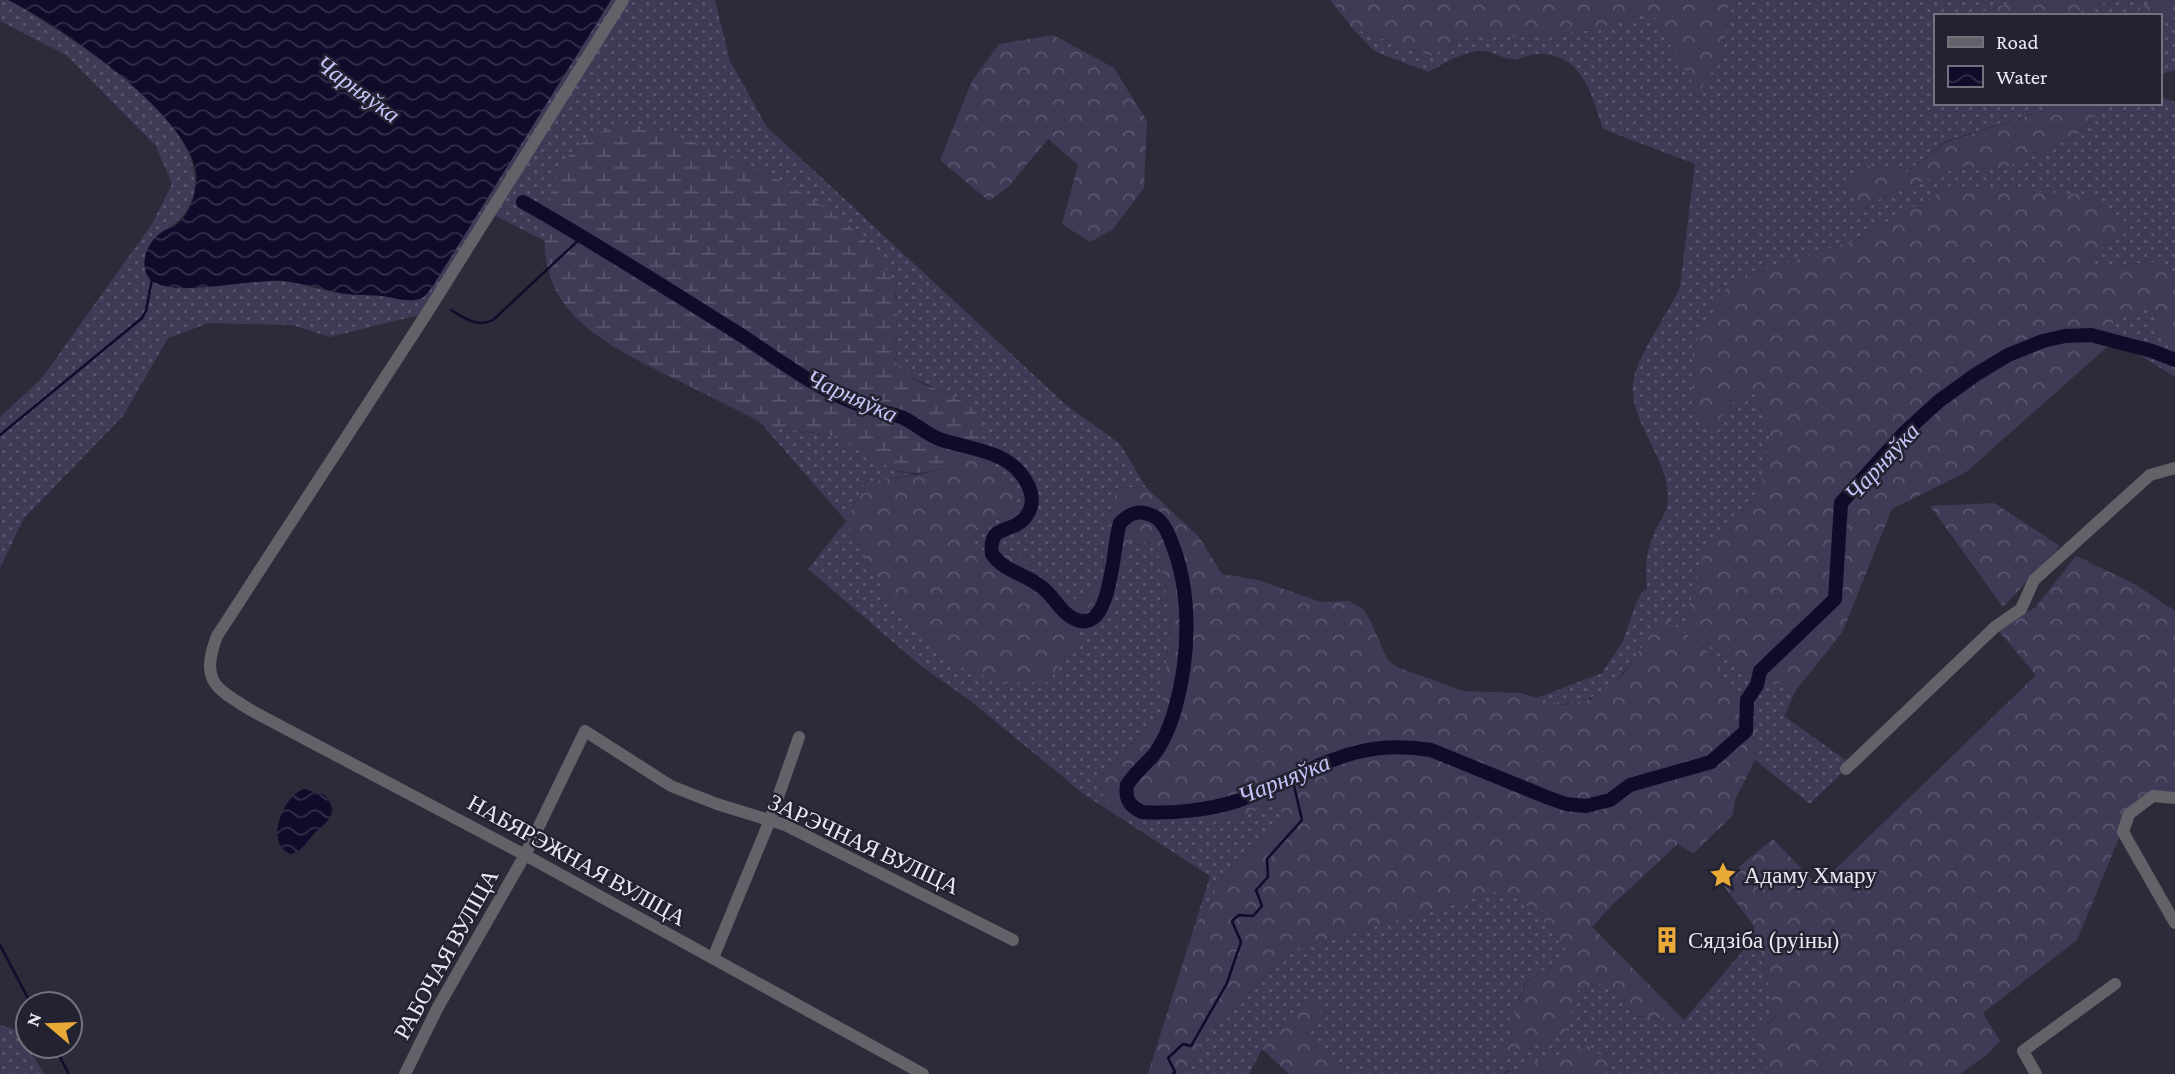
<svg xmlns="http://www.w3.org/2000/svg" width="2175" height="1074" font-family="'Crimson Pro',serif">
  <defs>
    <pattern id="grass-dots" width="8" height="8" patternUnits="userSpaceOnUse" patternTransform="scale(1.75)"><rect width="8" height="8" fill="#3d3b56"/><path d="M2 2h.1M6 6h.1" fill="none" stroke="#59576f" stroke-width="1.8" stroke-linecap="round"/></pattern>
    <pattern id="forest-crowns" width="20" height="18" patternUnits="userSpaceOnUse" patternTransform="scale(1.75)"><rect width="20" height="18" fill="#3d3b56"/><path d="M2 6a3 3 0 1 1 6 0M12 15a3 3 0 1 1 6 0" fill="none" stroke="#59576f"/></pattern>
    <pattern id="wetland-marsh" width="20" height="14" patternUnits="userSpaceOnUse" patternTransform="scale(1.75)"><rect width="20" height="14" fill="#3d3b56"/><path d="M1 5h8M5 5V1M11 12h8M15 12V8" fill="none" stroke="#59576f"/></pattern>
    <pattern id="water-waves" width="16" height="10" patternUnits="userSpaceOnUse" patternTransform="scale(1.75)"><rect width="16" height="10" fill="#110a2a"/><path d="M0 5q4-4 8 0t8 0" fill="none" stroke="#342e49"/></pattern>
  </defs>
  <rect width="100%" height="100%" fill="#2c2b3a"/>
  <path fill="url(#grass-dots)" d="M 0,0 L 8,0 L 16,4 C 69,37 198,115 195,183 C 194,207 181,222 160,233 L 256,280 L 284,281 L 342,294 L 387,296 L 400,300 L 424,297 L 434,284 L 611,0 L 715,0 L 730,61 L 767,127 L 1065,404 L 1120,444 L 1146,487 L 1117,488 L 1104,542 L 1103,577 L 1079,600 L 1055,594 L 1015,552 L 973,550 L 974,529 L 1014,512 L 1015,495 L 975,453 L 982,442 L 972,408 L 959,398 L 910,377 L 898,366 L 894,353 L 896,296 L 890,278 L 879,259 L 861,238 L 835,216 L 780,180 L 548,205 L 545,241 L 490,213 L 427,313 L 330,337 L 292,325 L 209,323 L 168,338 L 123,416 L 24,518 L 0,568 L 0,417 L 42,378 L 152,224 L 172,184 L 156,146 L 66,55 L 0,21 Z
    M 1729,0 L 2019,0 L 1970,16 L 1935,16 L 1935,103 L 2068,103 L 1946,141 L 1858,211 L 1881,198 L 1961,166 L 2000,170 L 2074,137 L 2110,103 L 2159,103 L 2159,97 L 2175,102 L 2175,281 L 2155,262 L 2090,267 L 1951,186 L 1855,240 L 1744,277 L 1727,287 L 1714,426 L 1735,400 L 1755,393 L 1770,435 L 1762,481 L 1750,505 L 1704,552 L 1736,668 L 1796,690 L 1784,716 L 1851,764 L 1810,804 L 1755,760 L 1757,729 L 1706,650 L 1663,617 C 1638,653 1613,702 1564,704 C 1555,705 1545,700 1537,698 L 1602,673 L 1623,641 L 1634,609 L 1641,593 L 1647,589 C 1645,569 1646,551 1655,531 C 1658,524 1665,515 1667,507 C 1675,463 1630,428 1633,384 C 1635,357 1669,313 1680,287 L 1695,164 L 1603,129 C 1592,96 1583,53 1539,54 C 1530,54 1523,59 1513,59 C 1501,59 1493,51 1483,51 C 1468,49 1442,65 1428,72 L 1374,51 L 1352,28 L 1431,56 L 1471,33 L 1517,37 L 1595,30 L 1651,11 L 1723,56 Z
    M 2114,0 L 2162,0 L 2112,16 L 2065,16 Z
    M 2175,17 L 2175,70 L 2159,75 L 2159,23 Z
    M 2151,307 L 2163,336 L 2175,342 L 2175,377 L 2115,340 L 2113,321 Z
    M 759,421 L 781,429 L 824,434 L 845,441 L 899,472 L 917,475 L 866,482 L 846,521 L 891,603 L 953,664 L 1076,642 L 1087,609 L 1121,576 L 1128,542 L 1156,543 L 1171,616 L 1161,712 L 1094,784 L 1230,820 L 1269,806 L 1281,810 L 1284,823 L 1224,874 L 1186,953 L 1210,876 L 1085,795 L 968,699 L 921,666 L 808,569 L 846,521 Z
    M 1499,891 C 1530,898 1551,930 1569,954 L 1526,982 L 1516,1006 L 1514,1029 L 1499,1055 L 1574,992 L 1606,982 L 1635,1016 L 1684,1020 L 1753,939 L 1754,926 L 1776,1016 L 1754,1034 L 1770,1074 L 1600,1074 L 1613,1063 L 1506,1071 L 1502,1074 L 1344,1074 L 1304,1037 L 1262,1049 L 1249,1074 L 1183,1074 L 1221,1018 L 1296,949 Z
    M 0,1025 L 19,1031 L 44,1074 L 0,1074 Z"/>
  <path fill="url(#forest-crowns)" d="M 1330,0 L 1729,0 L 1723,56 L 1698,93 L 1651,11 L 1595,30 L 1517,37 L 1471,33 L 1431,56 L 1352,28 Z
    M 2019,0 L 2114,0 L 2065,16 L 1970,16 Z
    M 2162,0 L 2175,0 L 2175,17 L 2159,23 L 2159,16 L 2112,16 Z
    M 1053,35 L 1114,68 L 1147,121 L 1144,188 L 1112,230 L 1090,242 L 1062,224 L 1078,165 L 1048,139 L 1009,186 L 989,201 L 940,160 L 972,81 L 999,44 Z
    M 2068,103 L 2110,103 L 2074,137 L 2000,170 L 1961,166 L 1881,198 L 1858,211 L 1850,186 L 1866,165 L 1906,173 L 1946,142 Z
    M 1951,186 L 2092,195 L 2129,225 L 2091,267 L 2155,262 L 2175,281 L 2175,342 L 2163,336 L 2151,307 L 2113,321 L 2115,340 L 1965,473 L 1892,509 L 1842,633 L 1796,690 L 1737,668 L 1684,625 L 1704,552 L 1750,505 L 1762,481 L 1770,435 L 1755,393 L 1735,400 L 1714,426 L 1701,423 L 1693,412 L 1693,347 L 1727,287 L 1744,277 L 1855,240 Z
    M 975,453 L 1015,495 L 1014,512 L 974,529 L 974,550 L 1015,552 L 1055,594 L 1079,600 L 1103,577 L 1104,542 L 1117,488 L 1146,487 L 1199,537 L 1222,574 L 1258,580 L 1321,602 L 1349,601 L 1363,609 L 1370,620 L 1387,659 L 1397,667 L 1463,691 L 1521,693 L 1562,705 L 1591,699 L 1623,675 L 1663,616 L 1706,650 L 1758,729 L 1755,760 L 1735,800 L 1733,815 L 1693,854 L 1678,844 L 1612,905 L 1592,927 L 1684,1020 L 1635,1016 L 1605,982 L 1574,992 L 1569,1033 L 1498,1056 L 1514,1029 L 1516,1006 L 1527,982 L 1569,953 C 1550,930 1530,898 1499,891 L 1296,949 L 1221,1018 L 1183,1074 L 1148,1074 L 1186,953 L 1224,874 L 1284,823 L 1281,810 L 1269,806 L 1230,820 L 1125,821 L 1094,784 L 1161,712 L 1171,616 L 1156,543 L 1128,542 L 1121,576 L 1087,609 L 1076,642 L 1048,682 L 1002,683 L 953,664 L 891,603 L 846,521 L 866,482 C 903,477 943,475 975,453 Z
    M 1994,503 L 2060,546 L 2003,607 L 1930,506 Z
    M 2076,556 L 2135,584 L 2175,611 L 2175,798 L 2153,796 L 2129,814 L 2077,940 L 1983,1013 L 2000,1041 L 1989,1053 L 1960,1074 L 1770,1074 L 1753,1034 L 1776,1017 L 1754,926 L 1723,885 L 1741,865 L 1773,839 L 1818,886 L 2036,675 L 1995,627 L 2035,608 Z
    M 1312,1000 L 1322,1014 L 1305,1037 L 1344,1074 L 1289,1074 L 1262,1049 Z
    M 1587,1046 L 1614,1063 L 1600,1074 L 1502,1074 Z"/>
  <path fill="url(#wetland-marsh)" d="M 618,126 C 625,126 632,125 639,126 C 655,128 670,134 685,139 C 748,162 865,213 891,280 C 895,292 897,304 897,316 C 896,332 889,354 900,368 C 920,393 960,386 979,417 C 986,429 984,441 976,451 C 968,461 955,465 943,468 C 889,486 877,452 831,436 C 816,431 800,432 784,429 C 776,428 767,424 759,421 C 727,405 695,389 663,373 C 582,333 525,297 551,194 C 561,156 581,136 618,126 Z"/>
  <path fill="url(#water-waves)" d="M 8,0 L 611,0 L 434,284 C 430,290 426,296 420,299 C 409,302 399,299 388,297 C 373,294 356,296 341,293 C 322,289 303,283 284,281 C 253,278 167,300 149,278 C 138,263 148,241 162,232 C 166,229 172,228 176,225 C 191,213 198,190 196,172 C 188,114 59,24 8,0 Z
    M 304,789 L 325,795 C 342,816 324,823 312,836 C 305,844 301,852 290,854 C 264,843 283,796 304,789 Z"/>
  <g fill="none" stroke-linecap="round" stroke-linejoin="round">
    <path stroke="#110a2a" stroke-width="2.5" d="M 451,310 C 465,318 477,328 493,320 L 583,236
      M 0,435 L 142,318 L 146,311 L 152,279
      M 0,945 L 31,1004
      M 54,1046 L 69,1074
      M 1173,1074 L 1175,1072 L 1168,1058 L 1183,1044 L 1191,1046 L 1227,983 L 1241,942 L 1232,921 L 1239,915 L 1253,916 L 1262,906 L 1256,890 L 1268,877 L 1267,859 L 1302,820 L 1292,777"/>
    <path stroke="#110a2a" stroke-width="14" d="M 523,202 C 597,244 669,290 741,335 C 776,358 811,385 850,401 C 866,408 884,411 901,417 C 916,423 926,435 942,440 C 973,450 1012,451 1028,485 C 1036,501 1031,516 1016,525 C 1010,528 1001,530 996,534 C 991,540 991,547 992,554 C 1005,573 1029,574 1045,590 C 1054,598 1061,611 1071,617 C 1113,643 1112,545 1120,523 C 1128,515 1136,510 1148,514 C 1161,517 1167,530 1171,541 C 1192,592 1190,656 1175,709 C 1170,726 1163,744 1152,757 C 1143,766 1134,774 1127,785 C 1125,799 1129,806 1142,812 C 1172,814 1209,810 1237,801 C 1311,776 1347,736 1431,750 L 1549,798 L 1566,804 L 1586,806 L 1610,800 L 1630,785 L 1711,762 L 1746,731 L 1747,700 L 1757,685 L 1760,671 L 1835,599 L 1841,503 L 1904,433 L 1939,401 L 1975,375 L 2008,355 L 2043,341 L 2065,336 L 2091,335 L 2152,351 L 2175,360"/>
    <path stroke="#626269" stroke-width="12" d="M 623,0 L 427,313 L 217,636 C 199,683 217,689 254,712 L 525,855 L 923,1074
      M 1846,769 L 1995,627 L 2021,609 L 2034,580 L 2150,475 L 2175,468
      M 2175,798 L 2153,796 L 2129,814 L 2123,832 L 2175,923
      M 713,958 L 770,820 L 799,737
      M 405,1074 L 438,1007 L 525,855 L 585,731 L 671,786 L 717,804 L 785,825 L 1013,940
      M 2036,1074 L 2023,1051 L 2115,984"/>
  </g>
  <defs>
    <symbol id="sight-bare" viewBox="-9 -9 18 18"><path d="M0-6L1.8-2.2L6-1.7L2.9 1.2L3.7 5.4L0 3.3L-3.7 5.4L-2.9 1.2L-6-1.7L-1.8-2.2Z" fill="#e9aa38" stroke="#232230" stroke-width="2.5" paint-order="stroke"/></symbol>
    <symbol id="building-bare" viewBox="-9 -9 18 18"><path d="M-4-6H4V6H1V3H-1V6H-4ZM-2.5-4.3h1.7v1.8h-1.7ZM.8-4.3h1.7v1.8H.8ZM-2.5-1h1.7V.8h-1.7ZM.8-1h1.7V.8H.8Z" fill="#e9aa38" stroke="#232230" stroke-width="2.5" paint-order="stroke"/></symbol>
  </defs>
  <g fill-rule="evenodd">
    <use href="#sight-bare" x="1704" y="856" width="38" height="38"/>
    <use href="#building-bare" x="1648" y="921" width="38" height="38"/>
  </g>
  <g text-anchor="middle" stroke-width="5" stroke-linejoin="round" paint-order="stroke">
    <g font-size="23" fill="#eae9f3" stroke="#232230">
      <text transform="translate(864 844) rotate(25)" y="8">ЗАРЭЧНАЯ ВУЛІЦА</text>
      <text transform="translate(577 860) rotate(29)" y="8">НАБЯРЭЖНАЯ ВУЛІЦА</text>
      <text transform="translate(446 954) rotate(-61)" y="8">РАБОЧАЯ ВУЛІЦА</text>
    </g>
    <g font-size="23" fill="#eae9f3" stroke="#232230" text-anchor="start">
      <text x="1744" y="883">Адаму Хмару</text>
      <text x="1688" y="948">Сядзіба (руіны)</text>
    </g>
    <g font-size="24" font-style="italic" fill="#c8c4f9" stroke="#232230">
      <text transform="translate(358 89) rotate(36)" y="8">Чарняўка</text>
      <text transform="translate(852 396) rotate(24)" y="8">Чарняўка</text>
      <text transform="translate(1882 462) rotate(-47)" y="8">Чарняўка</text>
      <text transform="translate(1284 779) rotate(-22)" y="8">Чарняўка</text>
    </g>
  </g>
  <rect x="1934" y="14" width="228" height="91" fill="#232230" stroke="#73727e" stroke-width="2"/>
  <rect x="1948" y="37" width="35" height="10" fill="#626269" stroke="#73727e" stroke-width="2"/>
  <text x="1996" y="49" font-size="21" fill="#eae9f3">Road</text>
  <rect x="1948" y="66" width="35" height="21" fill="url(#water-waves)" stroke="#73727e" stroke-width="2"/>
  <text x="1996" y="84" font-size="21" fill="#eae9f3">Water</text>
  <g transform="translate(49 1025) rotate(289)"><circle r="33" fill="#232230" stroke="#73727e" stroke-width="2"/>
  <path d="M0-5L12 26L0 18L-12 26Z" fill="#e9aa38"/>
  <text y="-10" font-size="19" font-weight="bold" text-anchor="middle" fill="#eae9f3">N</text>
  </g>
</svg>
